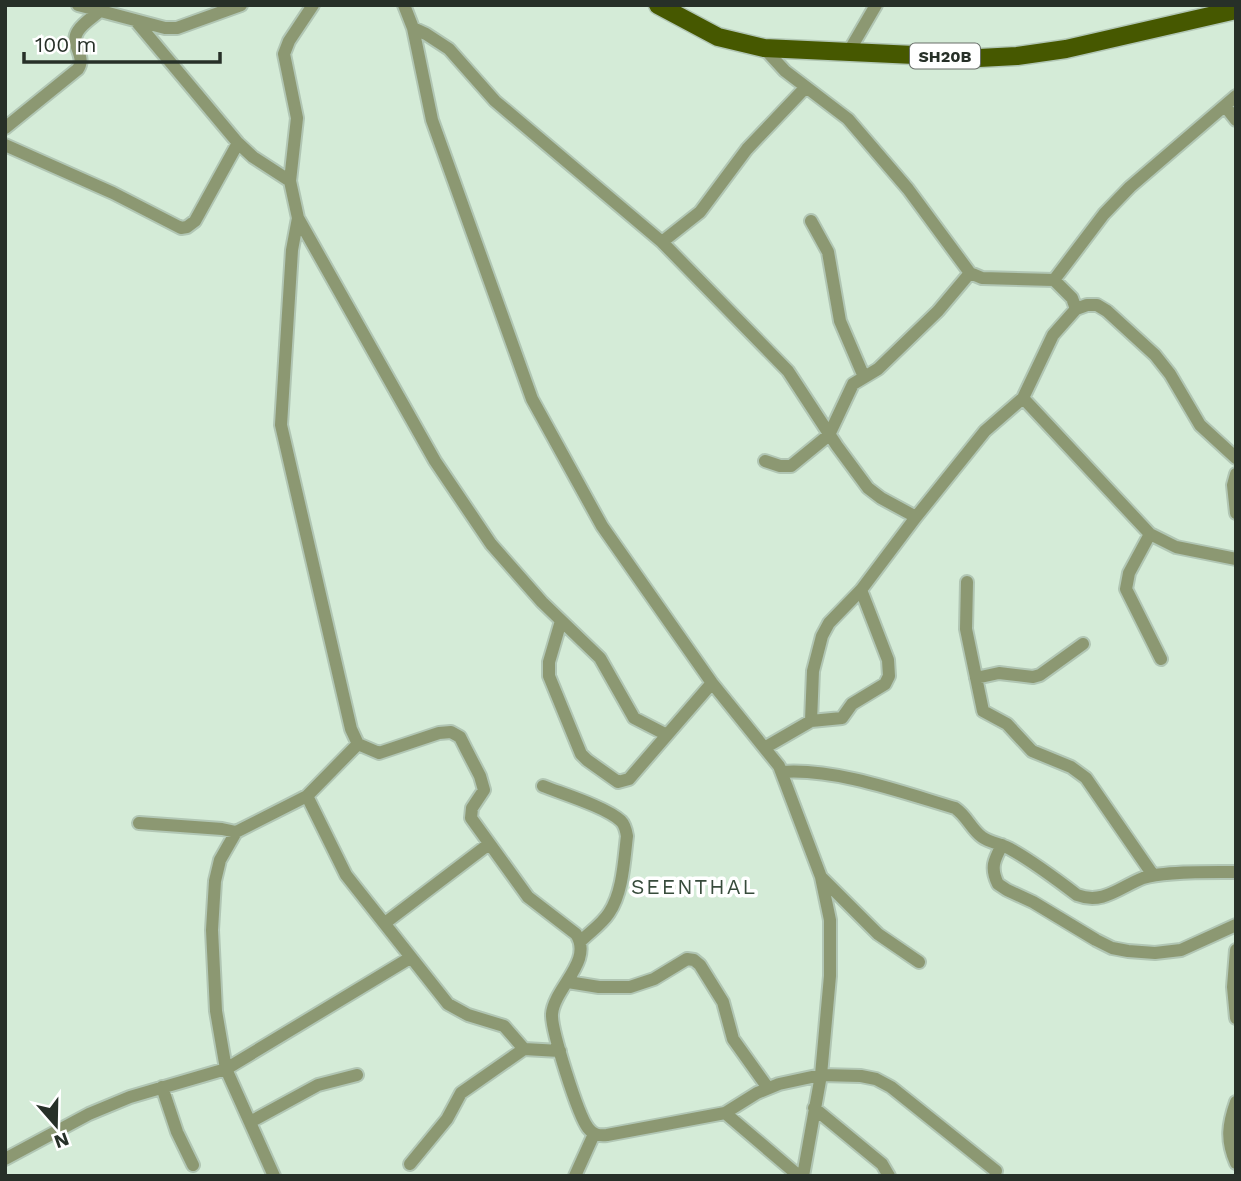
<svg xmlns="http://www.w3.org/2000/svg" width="1241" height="1181" font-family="'Work Sans',sans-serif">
  <rect width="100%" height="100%" fill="#d4ebd7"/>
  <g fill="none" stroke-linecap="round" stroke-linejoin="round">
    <defs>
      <path id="street" d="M 78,5 L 165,28 L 177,28 L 241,5
        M 313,5 L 289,41 L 284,54 L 297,118 L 290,181 L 298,218 L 435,461 L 491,544 L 542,602 L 600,658 L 634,718 L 667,735
        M 404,5 L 413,28 L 432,120 L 532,399 L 602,526 L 712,683 L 779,766 L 821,877 L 830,920 L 830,976 L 821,1075 L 803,1176
        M 135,20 L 238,143 L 253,157 L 290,181
        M 413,28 L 426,34 L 449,49 L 495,101 L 662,242 L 788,371 L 837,446 L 868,488 L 881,498 L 916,517
        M 764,48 L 785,71 L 848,119 L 908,189 L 970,273 L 982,278 L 1054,280 L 1072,298 L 1076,309 L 1053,335 L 1023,398 L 985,431 L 916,517 L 861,590 L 829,623 L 822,636 L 813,671 L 811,721
        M 848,53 L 876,5
        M 1225,106 L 1236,120
        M 5,128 L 78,69 C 87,56 69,44 78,31 C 83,23 93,17 100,11
        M 5,145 L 113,193 L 181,228 L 187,227 L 195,221 L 238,143
        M 298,218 L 292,250 L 281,425 L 351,729 L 358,744 L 379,753 L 439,733 L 451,732 L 460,737 L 466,749 L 480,776 L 484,790 L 472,808 L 471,818 L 528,897 L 576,934 C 594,961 554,988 552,1014 C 551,1030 578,1115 588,1128 C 593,1135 599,1136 607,1135 L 725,1113 L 757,1093 L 779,1084 L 821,1075 L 861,1076 L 876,1079 L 891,1087 L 996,1171
        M 811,221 L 828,252 L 840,321 L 864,377
        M 662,242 L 700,212 L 747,149 L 806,87
        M 1054,280 L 1104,214 L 1130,187 L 1236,96
        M 1076,309 L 1087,305 L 1097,305 L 1107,311 L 1155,355 L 1170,374 L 1200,425 L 1236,458
        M 1023,398 L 1150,534 L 1176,547 L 1236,559
        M 765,461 L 780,466 L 791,466 L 829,435 L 853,384 L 878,369 L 938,311 L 970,273
        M 1236,474 L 1233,485 L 1236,513
        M 1150,534 L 1129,573 L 1126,589 L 1161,659
        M 967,582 L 966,629 L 983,711 L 1007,724 L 1032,751 L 1071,767 L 1086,778 L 1153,875
        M 561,621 L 549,662 L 549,676 L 581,754 L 587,760 L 618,782 L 629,779 L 712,683
        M 976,678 L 999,673 L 1033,677 L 1040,675 L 1083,644
        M 766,747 L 811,721 L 842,718 L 852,704 L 885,684 L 889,676 L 888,660 L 861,590
        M 782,772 C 836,768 904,793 955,808 C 967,816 971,829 982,837 C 990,843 1003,844 1012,850 C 1035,863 1056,879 1077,895 C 1103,905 1120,887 1143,878 C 1164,871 1212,872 1236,872
        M 543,786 C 563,794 606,807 621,821 C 625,825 626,830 627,836 C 624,860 623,892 609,913 C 602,924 590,932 581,941
        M 307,796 L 346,875 L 448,1004 L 468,1015 L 504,1026 L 524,1049 L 560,1051
        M 139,823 L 222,829 L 236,832
        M 1002,845 C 994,860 990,868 998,884 L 1007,890 L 1033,902 L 1096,940 L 1112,948 L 1128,951 L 1155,953 L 1181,950 L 1236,925
        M 821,877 L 878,934 L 919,962
        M 385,923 L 489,844
        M 1236,950 L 1233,987 L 1236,1018
        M 568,982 L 599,987 L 630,987 L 654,979 L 687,959 L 694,960 L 700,965 L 723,1002 L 733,1039 L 768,1088
        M 162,1087 L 177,1132 L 193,1165
        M 1236,1102 C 1228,1125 1226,1140 1236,1163
        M 814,1108 L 882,1164 L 889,1176
        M 725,1113 L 799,1176
        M 250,1122 L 318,1085 L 357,1075
        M 5,1159 L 89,1114 L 130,1097 L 226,1069 L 410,958
        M 410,1164 L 447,1119 L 461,1093 L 524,1049
        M 274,1176 L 226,1069 L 216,1011 L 212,930 L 215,881 L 220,860 L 236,832 L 307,796 L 358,744
        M 575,1176 L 594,1134"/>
      <path id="primary" d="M 658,5 L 718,37 L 764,48 L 979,58 L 1017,56 L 1066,49 L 1236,10"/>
    </defs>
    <use href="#street" stroke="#b1c6b4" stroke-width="16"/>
    <use href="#primary" stroke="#b1c6b4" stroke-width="21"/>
    <use href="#street" stroke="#8c9872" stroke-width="12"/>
    <use href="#primary" stroke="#465800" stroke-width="18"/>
  </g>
  <g text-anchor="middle" stroke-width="7" stroke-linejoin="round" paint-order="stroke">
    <rect fill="#fff" stroke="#686e68" stroke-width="2" x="910" y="43.5" width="70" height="25" rx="5"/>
    <g font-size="16" font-weight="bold" fill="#273028">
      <text x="945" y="62">SH20B</text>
    </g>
    <g font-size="21" letter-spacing="2" fill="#374b3b" stroke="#fff">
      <text x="694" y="894">SEENTHAL</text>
    </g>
  </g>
  <rect width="1241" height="1181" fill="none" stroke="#273028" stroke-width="14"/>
  <g transform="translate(56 1125) rotate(160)" stroke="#ffffff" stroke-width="5" paint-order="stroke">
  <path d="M0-5L12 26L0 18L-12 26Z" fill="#273028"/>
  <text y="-10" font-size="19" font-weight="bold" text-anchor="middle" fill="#273028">N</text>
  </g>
  <path d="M24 52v10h196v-10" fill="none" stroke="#273028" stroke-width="3.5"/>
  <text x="35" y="52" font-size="21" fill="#273028" stroke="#ffffff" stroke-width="5" paint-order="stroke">100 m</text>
</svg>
